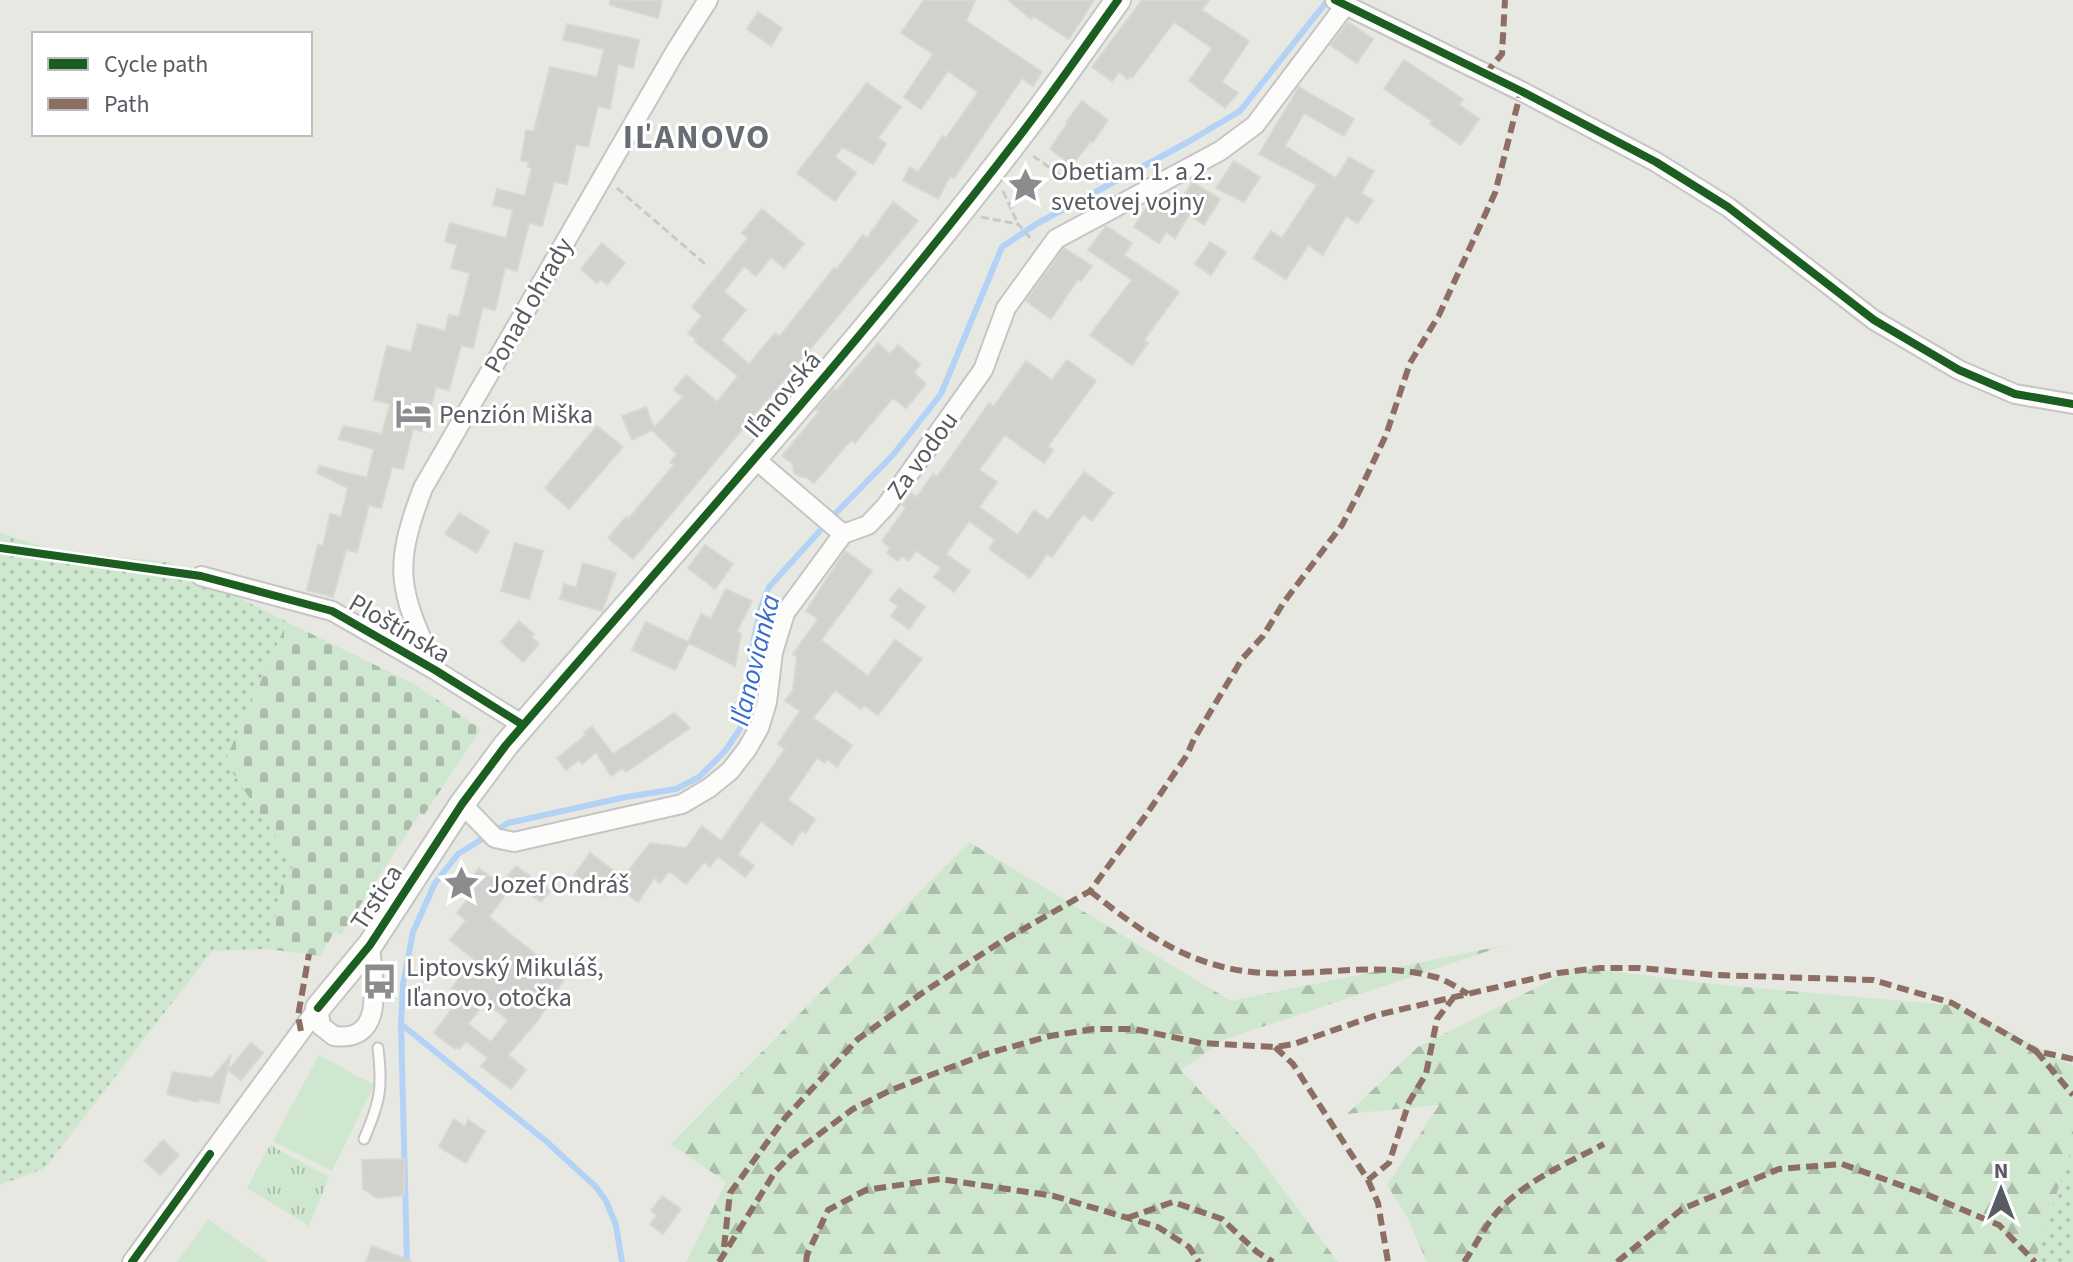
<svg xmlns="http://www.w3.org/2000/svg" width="2073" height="1262" font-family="'Source Sans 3',sans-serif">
  <defs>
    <pattern id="grass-dots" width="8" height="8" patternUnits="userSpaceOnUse" patternTransform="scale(2)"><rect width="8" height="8" fill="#cee7ce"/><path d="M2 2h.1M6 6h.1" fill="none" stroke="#aabeab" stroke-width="1.8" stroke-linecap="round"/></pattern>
    <pattern id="forest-firs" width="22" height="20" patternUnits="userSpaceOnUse" patternTransform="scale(2)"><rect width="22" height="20" fill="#cee7ce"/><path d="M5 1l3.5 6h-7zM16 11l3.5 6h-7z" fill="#aabeab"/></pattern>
    <pattern id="cemetery-stones" width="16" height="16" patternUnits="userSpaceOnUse" patternTransform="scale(2)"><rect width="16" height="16" fill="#cee7ce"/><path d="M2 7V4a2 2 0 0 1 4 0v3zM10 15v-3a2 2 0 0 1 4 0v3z" fill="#aabeab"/></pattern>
    <pattern id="park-tufts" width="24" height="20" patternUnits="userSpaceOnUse" patternTransform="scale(2)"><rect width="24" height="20" fill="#cee7ce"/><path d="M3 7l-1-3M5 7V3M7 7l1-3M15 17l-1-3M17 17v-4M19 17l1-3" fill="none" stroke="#aabeab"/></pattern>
  </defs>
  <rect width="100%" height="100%" fill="#e8e8e2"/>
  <path fill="url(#grass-dots)" d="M 0,533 L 57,551 L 168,562 L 287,622 L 226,760 L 294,865 L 282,882 L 268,949 L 212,951 L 45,1168 L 0,1185 Z
    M 2073,1144 L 2073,1262 L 2034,1262 Z"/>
  <path fill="url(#forest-firs)" d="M 969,842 L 1231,1001 L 1506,945 L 1223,1040 L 1181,1070 L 1254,1150 L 1338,1262 L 686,1262 L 726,1182 L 671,1144 Z
    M 1577,967 L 1722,985 L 1960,1006 L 2073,1066 L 2073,1144 L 2034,1262 L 1427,1262 L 1407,1217 L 1387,1185 L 1439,1105 L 1347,1114 L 1418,1047 Z"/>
  <path fill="url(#cemetery-stones)" d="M 287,622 L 414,684 L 481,729 L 424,815 L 420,813 L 341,935 L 335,931 L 320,956 L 268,949 L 282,882 L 294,865 L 225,761 Z"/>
  <path fill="url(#park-tufts)" d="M 270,1145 L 329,1177 L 309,1226 L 247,1188 Z"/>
  <path fill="#cee7ce" d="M 319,1055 L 374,1085 L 332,1171 L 273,1141 Z
    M 208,1219 L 268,1262 L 177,1262 Z"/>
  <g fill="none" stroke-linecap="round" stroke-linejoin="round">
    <path stroke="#b2d2f6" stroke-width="6" d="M 401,1024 L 547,1142 L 596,1187 L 606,1201 L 616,1225 L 622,1262
      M 407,1262 L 401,1024 L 403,984 L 413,932 L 435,883 L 458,854 L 508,823 L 626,797 L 676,789 L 699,777 L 725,751 L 740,729 L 751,653 L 761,607 L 769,587 L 836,513 L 893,455 L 941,394 L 1002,247 L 1038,223 L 1188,142 L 1240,111 L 1328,0"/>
  </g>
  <path fill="#d2d1cd" stroke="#d8d7d1" stroke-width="2" fill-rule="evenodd" d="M 610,0 L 662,0 L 658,18 L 610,5 Z
    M 924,0 L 975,0 L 966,21 L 1042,72 L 1033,86 L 1022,78 L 954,178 L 950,176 L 938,199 L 903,180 L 910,167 L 918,172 L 943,136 L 946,138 L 978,92 L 948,71 L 921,109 L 904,97 L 933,54 L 901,33 Z
    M 1008,0 L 1094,0 L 1069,39 L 1033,16 L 1031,19 Z
    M 1142,0 L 1209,0 L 1202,10 L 1249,41 L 1222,82 L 1238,93 L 1225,108 L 1189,81 L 1212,48 L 1174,22 L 1132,78 L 1130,76 L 1128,79 L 1119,72 L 1112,81 L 1092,67 Z
    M 758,12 L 782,28 L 771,46 L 747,29 Z
    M 1348,22 L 1373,39 L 1357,63 L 1330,45 Z
    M 567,24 L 639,40 L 633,68 L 618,64 L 610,109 L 598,106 L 588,147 L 576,144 L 567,184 L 554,182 L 542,226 L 529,223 L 517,271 L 505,268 L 495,310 L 483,307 L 473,348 L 461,345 L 449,390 L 436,387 L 425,432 L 413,429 L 403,469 L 392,467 L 381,508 L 369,505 L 357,552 L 346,550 L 333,597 L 307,590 L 318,545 L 323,546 L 330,514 L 341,517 L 348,488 L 317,473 L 319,466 L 367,478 L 374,449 L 339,439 L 343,426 L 382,434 L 390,404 L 374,400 L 387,346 L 411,352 L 418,324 L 445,331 L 449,315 L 459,317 L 470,273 L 451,268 L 457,245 L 445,242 L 450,223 L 506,238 L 513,210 L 493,205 L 497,189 L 525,196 L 532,168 L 528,167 L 529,162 L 521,160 L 526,130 L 534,131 L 550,67 L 597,77 L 604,49 L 563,40 Z
    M 1404,60 L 1463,99 L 1459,105 L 1479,119 L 1461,145 L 1430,124 L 1432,121 L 1384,89 Z
    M 867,83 L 901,107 L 878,138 L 886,144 L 873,164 L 842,147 L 835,157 L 856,173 L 835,201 L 797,173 Z
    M 1299,87 L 1354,119 L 1344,136 L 1304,113 L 1285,146 L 1336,178 L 1349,157 L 1374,171 L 1361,193 L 1373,200 L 1358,223 L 1346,216 L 1323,255 L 1308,245 L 1286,279 L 1253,258 L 1271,231 L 1282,238 L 1317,185 L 1259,154 Z
    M 1082,101 L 1108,120 L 1093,142 L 1091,141 L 1072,165 L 1050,149 L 1067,124 L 1066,122 Z
    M 1234,161 L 1260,177 L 1244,202 L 1216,188 Z
    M 1192,182 L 1220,199 L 1204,225 L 1189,215 L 1175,238 L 1166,232 L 1159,243 L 1134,227 L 1150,202 L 1171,215 Z
    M 893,202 L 918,221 L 633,559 L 608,538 L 626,517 L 628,519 L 674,465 L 670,462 L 677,454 L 652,430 L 632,440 L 622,416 L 646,407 L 654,428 L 683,397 L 674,390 L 686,375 L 717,402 L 738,376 L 695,342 L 697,340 L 688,333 L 702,316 L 692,307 L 748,238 L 742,233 L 762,209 L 804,244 L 784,268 L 771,257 L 756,276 L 744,266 L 724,292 L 746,310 L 721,340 L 749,364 L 775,333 L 779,337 L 834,268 L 836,270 L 863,235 L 867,238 Z
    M 1106,226 L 1132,243 L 1124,255 L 1179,292 L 1144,340 L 1148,343 L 1132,365 L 1090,335 L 1132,280 L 1088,250 Z
    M 1210,242 L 1226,252 L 1211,275 L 1195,264 Z
    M 602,243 L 625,263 L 607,285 L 601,279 L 597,283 L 581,269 Z
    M 1064,248 L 1092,266 L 1081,281 L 1078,279 L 1051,319 L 1026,301 Z
    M 878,343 L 890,354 L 898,345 L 920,364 L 914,373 L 926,384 L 906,408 L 893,398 L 855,443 L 851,440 L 814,483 L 806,477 L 801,477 L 794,473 L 793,464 L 782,456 L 819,412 L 816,410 L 824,401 L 834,389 L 836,391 Z
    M 1067,360 L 1096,381 L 1048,446 L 1053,450 L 1044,463 L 1005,435 L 979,470 L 997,482 L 979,507 L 1018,535 L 1034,510 L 1048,520 L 1084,472 L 1113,493 L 1092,521 L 1083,514 L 1052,557 L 1047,554 L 1030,578 L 989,549 L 995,540 L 969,521 L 946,554 L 970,571 L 954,592 L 934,577 L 941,568 L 916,551 L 909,561 L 902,556 L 898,561 L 887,553 L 890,548 L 882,541 L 906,508 L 902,505 L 911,493 L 917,497 L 933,474 L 937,477 L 989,403 L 994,406 L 1026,361 L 1052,380 Z
    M 597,426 L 623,447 L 569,509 L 545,488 Z
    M 459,513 L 489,531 L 477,553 L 445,534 Z
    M 515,543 L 543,551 L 529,599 L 501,591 Z
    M 705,545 L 733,564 L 715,589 L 688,568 Z
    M 845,551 L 872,571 L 821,640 L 868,676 L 895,640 L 922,659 L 878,715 L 864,705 L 861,709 L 835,690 L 813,718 L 852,745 L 837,767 L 827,759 L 825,763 L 817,758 L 788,800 L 815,819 L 806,833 L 802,830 L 792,845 L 761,821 L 738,854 L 754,866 L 745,877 L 718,856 L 710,867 L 704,862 L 686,884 L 669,871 L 660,883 L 654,878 L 638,902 L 624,892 L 622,895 L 609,888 L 603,896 L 574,875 L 590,853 L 623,878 L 650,843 L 686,848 L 702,826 L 721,841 L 785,749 L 778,744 L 800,711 L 785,701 L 793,690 L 797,657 L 793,654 L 818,619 L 806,611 Z
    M 583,563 L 616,573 L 602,611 L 560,599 L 564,584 L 576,588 Z
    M 899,588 L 925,607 L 909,629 L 891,616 L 898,606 L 890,600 Z
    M 726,589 L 752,601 L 737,631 L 741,634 L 735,666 L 689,643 L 675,670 L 632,650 L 646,622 L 688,642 L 701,614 L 711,619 Z
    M 519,621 L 534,634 L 531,637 L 539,644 L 523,662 L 501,642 Z
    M 674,713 L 690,728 L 626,772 L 623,768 L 611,776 L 596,752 L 582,764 L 579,760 L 566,770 L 557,758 L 586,735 L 584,732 L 592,727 L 613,754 Z
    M 516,866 L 550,891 L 541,902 L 507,877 Z
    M 479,868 L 508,891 L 489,917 L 565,978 L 538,1020 L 508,1055 L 526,1070 L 511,1089 L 481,1066 L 488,1058 L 466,1041 L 459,1049 L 457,1047 L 455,1049 L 434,1033 L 462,995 L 452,988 L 474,959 L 450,940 L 466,920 L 457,913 L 471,895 L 463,889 ZM 485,1002 L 508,1020 L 491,1042 L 468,1024 Z
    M 251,1043 L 263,1053 L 241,1080 L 228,1070 Z
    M 231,1055 L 219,1103 L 199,1099 L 198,1102 L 167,1094 L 173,1072 L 212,1078 Z
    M 454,1119 L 465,1127 L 468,1120 L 485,1131 L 466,1163 L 439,1147 Z
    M 163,1140 L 179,1155 L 160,1175 L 144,1161 Z
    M 405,1159 L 404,1195 L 377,1198 L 363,1189 L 362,1160 Z
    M 662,1196 L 681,1209 L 663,1234 L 650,1224 L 657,1215 L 651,1211 Z
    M 372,1246 L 411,1261 L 410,1262 L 366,1262 Z"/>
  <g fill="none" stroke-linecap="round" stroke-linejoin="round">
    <defs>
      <path id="lane" d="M 364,1139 C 380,1102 383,1088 378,1048"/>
      <path id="street" d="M 1335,0 L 1521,91 L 1656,162 L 1728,207 L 1874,320 L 1959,370 L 2015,394 L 2073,404
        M 754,458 L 843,534
        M 201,576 L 332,611 L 435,670 L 523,725
        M 435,670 C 400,590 391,572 423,488 L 675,52 L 708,0
        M 462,804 L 495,838 L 514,842 L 682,804 L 709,788 L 730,771 L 747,749 L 759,728 L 767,702 L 773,652 L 785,613 L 843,534 L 868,525 L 886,506 L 983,370 L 1006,308 L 1056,239 L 1220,151 L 1255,125 L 1344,7
        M 318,1008 L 321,1026 L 334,1036 C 388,1043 372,979 370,945
        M 132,1262 L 318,1008"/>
      <path id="secondary" d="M 318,1008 L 370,945 L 462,804 L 506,745 C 679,544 857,348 1018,138 C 1053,93 1085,46 1118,0"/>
    </defs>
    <use href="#lane" stroke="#c5c5c5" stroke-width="13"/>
    <use href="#street" stroke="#c5c5c5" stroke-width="22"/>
    <use href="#secondary" stroke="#c5c6c5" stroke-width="28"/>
    <path stroke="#c5cbc9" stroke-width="3" stroke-dasharray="8 4" stroke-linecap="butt" d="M 1033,156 L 1059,174 L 1067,164 L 1085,178 L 1094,164
      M 617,188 L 705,264
      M 1003,191 L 1018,224
      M 1010,206 L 1023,190
      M 981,217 L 1018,224 L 1033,241"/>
    <use href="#lane" stroke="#fcfcfb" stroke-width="9"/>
    <use href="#street" stroke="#fcfcfb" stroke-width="18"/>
    <use href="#secondary" stroke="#fcfcfb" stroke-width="24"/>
    <path stroke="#8d6e63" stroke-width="6" stroke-dasharray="12 6" stroke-linecap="butt" d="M 1485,74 L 1502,54 L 1505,0
      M 1090,891 C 1144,934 1192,969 1264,973 C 1321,976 1379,961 1435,977 C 1446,980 1458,988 1468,994
      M 301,1031 L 298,1016 L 309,954
      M 1275,1047 L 1293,1064 L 1368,1180 L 1389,1163 L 1409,1102 L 1426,1074 L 1437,1019 L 1454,997
      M 2036,1051 L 2073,1095
      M 1368,1180 L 1378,1203 L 1388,1262
      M 1127,1218 L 1173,1202 L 1222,1219 L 1257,1252 L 1273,1262
      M 724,1247 L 730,1193 L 785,1118 L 858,1039 L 925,991 L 999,943 L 1090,891 L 1146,815 L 1187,755 L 1194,739 L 1242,659 L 1263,636 L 1284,602 L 1342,525 L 1360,490 L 1386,435 L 1410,363 L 1439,315 L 1495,193 L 1521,91
      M 719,1262 L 775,1172 L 791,1155 L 853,1109 L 891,1090 L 986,1054 L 1050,1036 L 1093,1029 L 1134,1029 L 1201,1043 L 1275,1047 L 1294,1044 L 1377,1015 L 1558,973 L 1600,968 L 1640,968 L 1715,975 L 1873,980 L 1952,1003 L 2036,1051 L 2073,1059
      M 806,1262 L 807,1255 L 828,1210 L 866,1190 L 940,1179 L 1054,1196 L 1158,1227 L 1189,1247 L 1199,1262
      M 1464,1262 C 1477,1244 1486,1222 1503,1206 C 1531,1178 1570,1162 1604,1144
      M 1617,1262 L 1682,1209 L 1779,1169 L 1842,1164 L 1928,1195 L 1999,1225 L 2035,1262"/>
    <defs>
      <path id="cycleway" d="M 1335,0 L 1521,91 L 1656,162 L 1728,207 L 1874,320 L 1959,370 L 2015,394 L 2073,404
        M 0,548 L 201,576 L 332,611 L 435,670 L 523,725
        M 318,1008 L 370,945 L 462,804 L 506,745 C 679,544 857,348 1018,138 C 1053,93 1085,46 1118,0
        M 132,1262 L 210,1154"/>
    </defs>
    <use href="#cycleway" stroke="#fff" stroke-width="13"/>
    <use href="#cycleway" stroke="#1b5e20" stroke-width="8"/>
  </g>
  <defs>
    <symbol id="sight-bare" viewBox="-9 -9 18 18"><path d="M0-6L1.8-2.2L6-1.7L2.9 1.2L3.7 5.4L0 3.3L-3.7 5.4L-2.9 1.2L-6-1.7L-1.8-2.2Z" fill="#8a8c8e" stroke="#fff" stroke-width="2.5" paint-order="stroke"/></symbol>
    <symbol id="hotel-bare" viewBox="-9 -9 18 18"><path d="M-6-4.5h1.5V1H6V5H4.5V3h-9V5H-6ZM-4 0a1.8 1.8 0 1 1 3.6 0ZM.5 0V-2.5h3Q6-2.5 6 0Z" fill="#8a8c8e" stroke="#fff" stroke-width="2.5" paint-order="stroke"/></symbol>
    <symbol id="bus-bare" viewBox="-9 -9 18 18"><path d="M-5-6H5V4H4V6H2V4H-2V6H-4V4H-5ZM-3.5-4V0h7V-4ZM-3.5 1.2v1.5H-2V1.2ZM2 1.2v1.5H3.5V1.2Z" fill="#8a8c8e" stroke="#fff" stroke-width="2.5" paint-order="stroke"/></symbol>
  </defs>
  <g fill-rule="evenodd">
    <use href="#sight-bare" x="1000" y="160" width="51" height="51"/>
    <use href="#hotel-bare" x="388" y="388" width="51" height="51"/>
    <use href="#sight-bare" x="436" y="858" width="51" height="51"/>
    <use href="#bus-bare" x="354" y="956" width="51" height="51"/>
  </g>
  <g text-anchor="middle" stroke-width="6" stroke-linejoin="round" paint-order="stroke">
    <g font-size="26" fill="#585b61" stroke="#fff" text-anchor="start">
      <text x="1051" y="180">Obetiam 1. a 2.<tspan x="1051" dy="30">svetovej vojny</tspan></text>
      <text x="439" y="423">Penzión Miška</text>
      <text x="488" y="893">Jozef Ondráš</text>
      <text x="406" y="976">Liptovský Mikuláš,<tspan x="406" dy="30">Iľanovo, otočka</tspan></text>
    </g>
    <g font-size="26" fill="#585b61" stroke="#fff">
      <text transform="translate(528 305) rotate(-60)" y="9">Ponad ohrady</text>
      <text transform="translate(782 394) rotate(-50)" y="9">Iľanovská</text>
      <text transform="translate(922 455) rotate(-54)" y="9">Za vodou</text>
      <text transform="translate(400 628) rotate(30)" y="9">Ploštínska</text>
      <text transform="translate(376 897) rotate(-57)" y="9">Trstica</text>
    </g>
    <g font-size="28" font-style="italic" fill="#376dca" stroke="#fff">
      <text transform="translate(754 660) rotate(-76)" y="10">Iľanovianka</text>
    </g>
    <g font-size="34" font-weight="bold" letter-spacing="2" fill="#686c73" stroke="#fff">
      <text x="697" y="148">IĽANOVO</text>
    </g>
  </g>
  <rect x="32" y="32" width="280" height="104" fill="#ffffff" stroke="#bcbdc0" stroke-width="2"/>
  <rect x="48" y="58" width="40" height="12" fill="#1b5e20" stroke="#bcbdc0" stroke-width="2"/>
  <text x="104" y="72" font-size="24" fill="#585b61">Cycle path</text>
  <rect x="48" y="98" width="40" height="12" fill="#8d6e63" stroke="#bcbdc0" stroke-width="2"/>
  <text x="104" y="112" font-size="24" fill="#585b61">Path</text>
  <g transform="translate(2001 1190)" stroke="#ffffff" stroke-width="6" paint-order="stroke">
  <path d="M0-6L14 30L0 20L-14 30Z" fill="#585b61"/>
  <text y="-12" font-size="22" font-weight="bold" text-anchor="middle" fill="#585b61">N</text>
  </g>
</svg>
